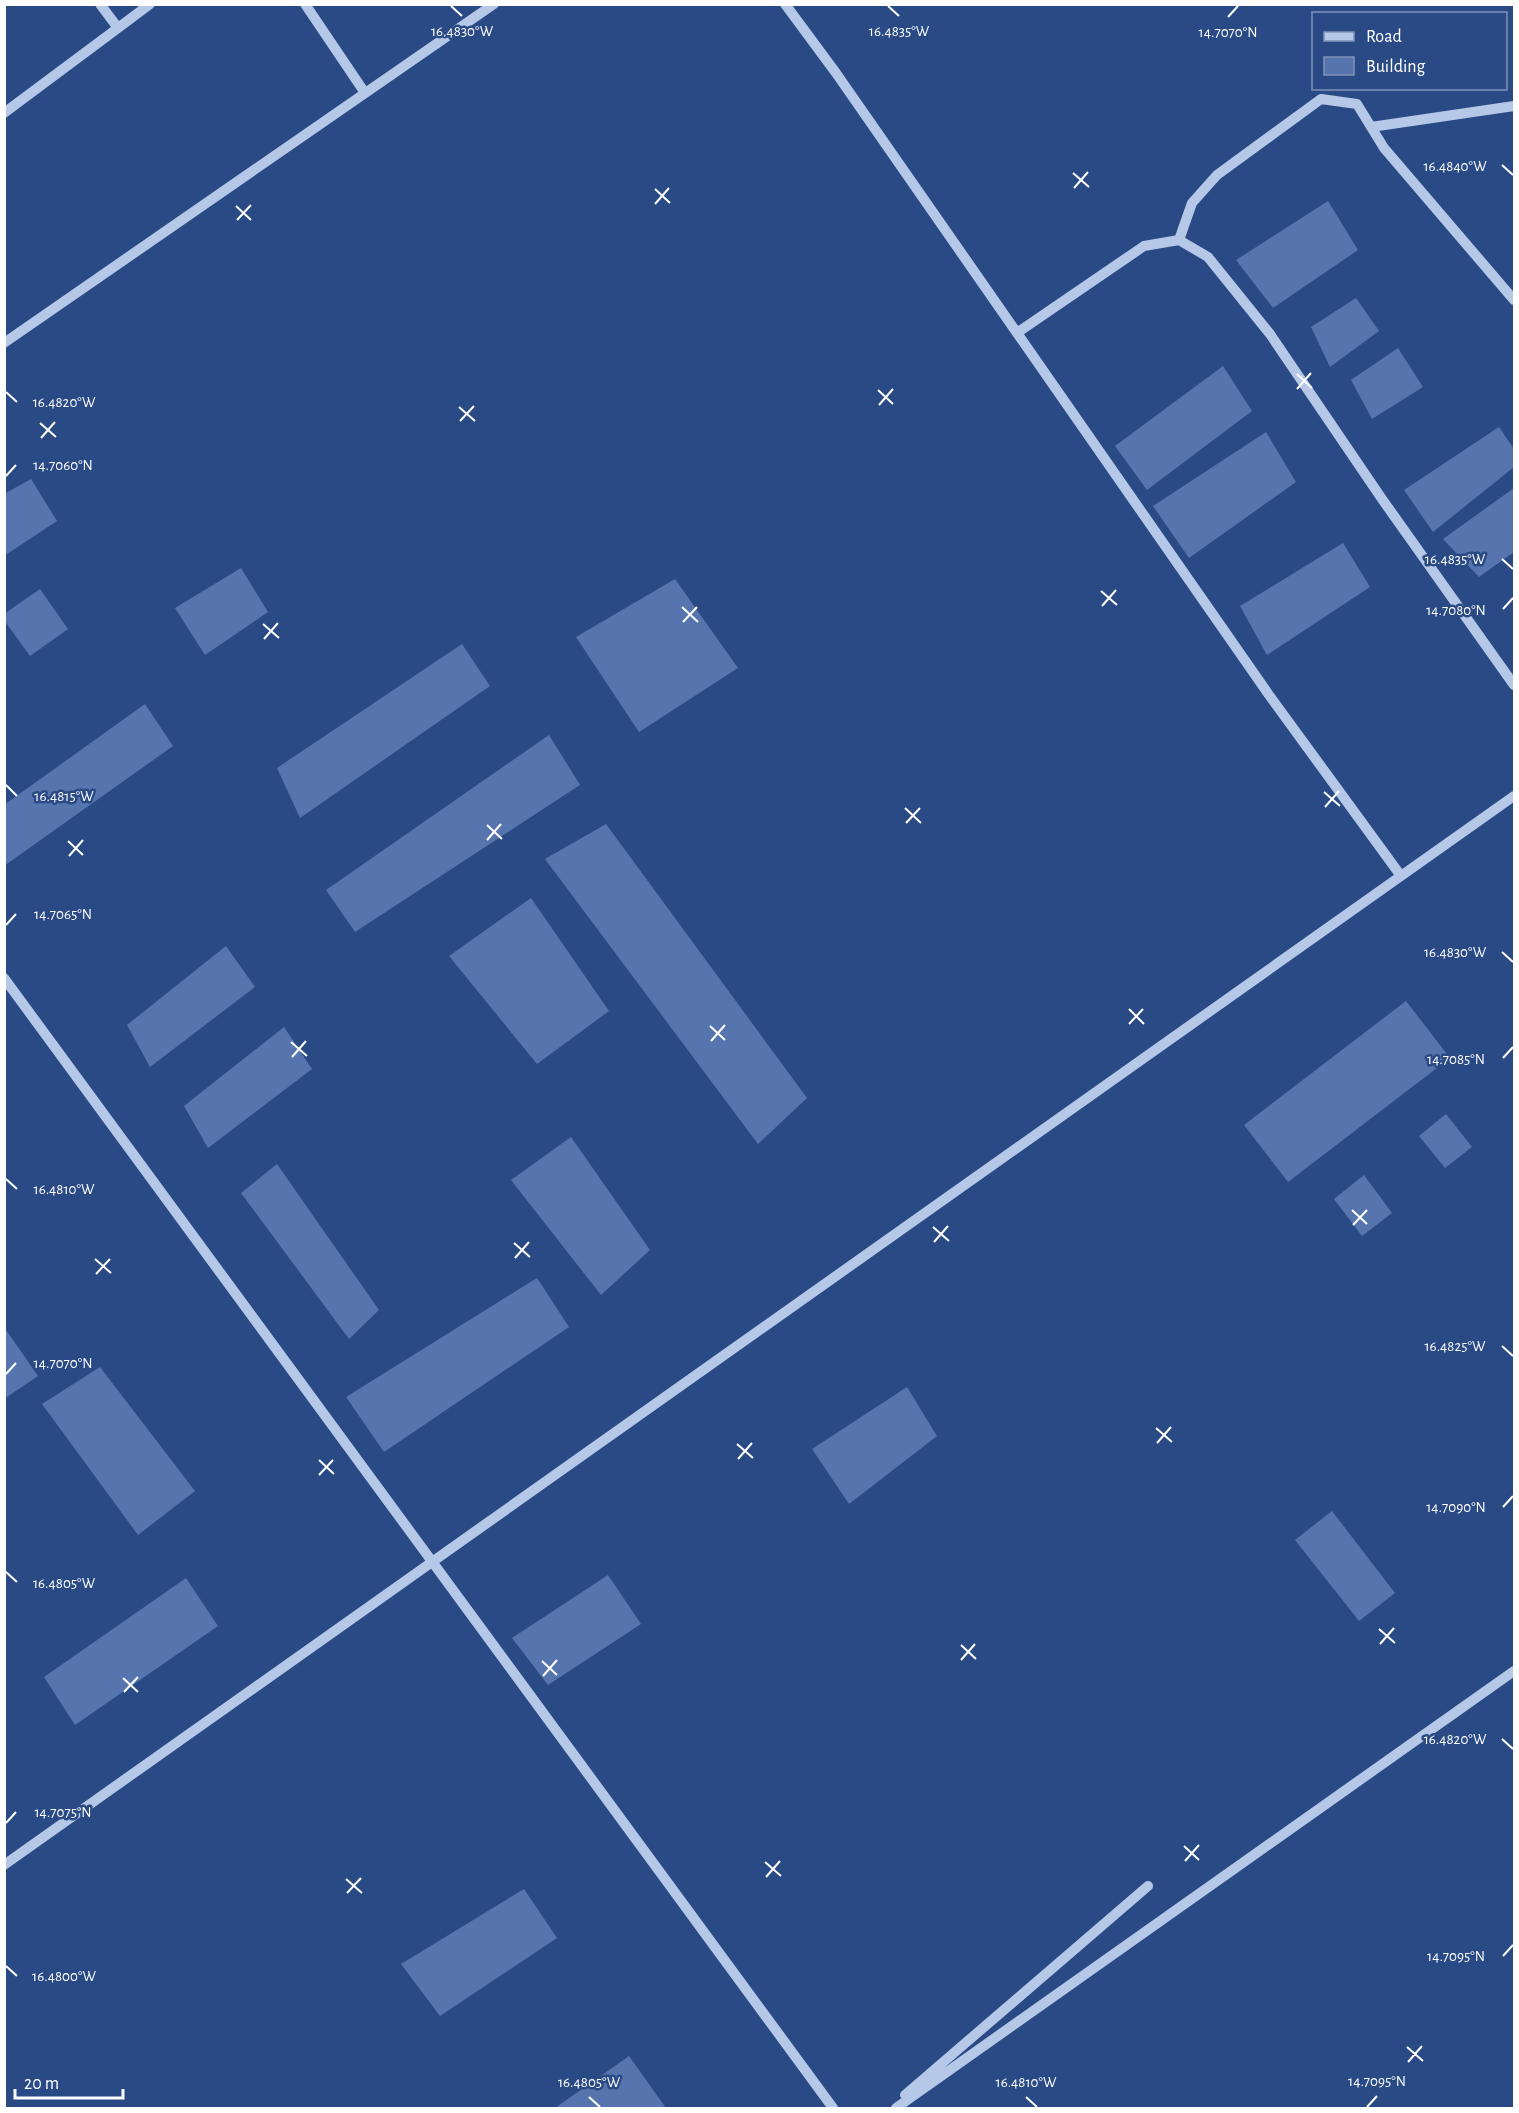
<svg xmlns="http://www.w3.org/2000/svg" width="1519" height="2113" font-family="'Alegreya Sans',sans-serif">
  <rect width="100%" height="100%" fill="#2a4a86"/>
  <path fill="#5675af" d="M 1328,201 L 1358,250 L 1273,308 L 1236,260 Z
    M 1356,298 L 1379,331 L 1330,367 L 1311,327 Z
    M 1398,348 L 1423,387 L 1372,419 L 1351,380 Z
    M 1223,366 L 1252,411 L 1147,490 L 1115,446 Z
    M 1499,427 L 1514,449 L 1514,467 L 1433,532 L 1404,490 Z
    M 1266,432 L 1296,482 L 1189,558 L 1153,506 Z
    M 31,479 L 57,521 L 4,556 L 4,494 Z
    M 1514,488 L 1514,552 L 1479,577 L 1443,539 Z
    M 1343,543 L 1370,587 L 1267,655 L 1240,606 Z
    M 241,568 L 268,612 L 205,655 L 175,608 Z
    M 675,579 L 738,668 L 639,732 L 576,637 Z
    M 40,589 L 68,629 L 30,656 L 4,620 L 4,614 Z
    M 462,644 L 490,686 L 300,818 L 277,768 Z
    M 145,704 L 173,746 L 4,866 L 4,805 Z
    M 549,735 L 580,785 L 355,932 L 326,890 Z
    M 606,824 L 807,1098 L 758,1144 L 545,859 Z
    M 531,898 L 609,1011 L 537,1064 L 449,956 Z
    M 226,946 L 255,987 L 150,1067 L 127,1025 Z
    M 1406,1001 L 1450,1058 L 1288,1182 L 1244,1125 Z
    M 284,1027 L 312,1069 L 208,1148 L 184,1106 Z
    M 1446,1114 L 1472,1147 L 1445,1168 L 1419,1136 Z
    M 571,1137 L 650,1250 L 601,1295 L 511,1180 Z
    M 277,1164 L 379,1310 L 349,1339 L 241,1193 Z
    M 1364,1175 L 1392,1213 L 1362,1236 L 1334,1199 Z
    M 537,1278 L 569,1327 L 384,1452 L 346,1397 Z
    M 4,1327 L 38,1376 L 4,1399 Z
    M 100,1367 L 195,1491 L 138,1535 L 42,1404 Z
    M 907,1387 L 937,1436 L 849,1504 L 812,1449 Z
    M 1332,1511 L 1395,1593 L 1359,1621 L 1295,1540 Z
    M 608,1575 L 641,1624 L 548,1685 L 512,1638 Z
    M 186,1578 L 218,1626 L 75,1725 L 44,1677 Z
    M 524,1889 L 557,1938 L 440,2016 L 401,1964 Z
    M 629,2056 L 666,2108 L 555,2108 Z"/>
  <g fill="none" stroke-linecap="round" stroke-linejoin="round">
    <path stroke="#b6c8e7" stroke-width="10" d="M 305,4 L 365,93
      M 785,4 L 836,73 L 1269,695 L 1401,876
      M 118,28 L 150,4
      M 4,113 L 118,28 L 100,4
      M 1371,127 L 1514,106
      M 1179,240 L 1192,203 L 1217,175 L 1321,99 L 1357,104 L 1384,148 L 1514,300
      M 1017,333 L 1144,246 L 1179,240 L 1208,257 L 1270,334 L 1382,499 L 1514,685
      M 4,343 L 494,4
      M 4,978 L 833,2108
      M 4,1865 L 1514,796
      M 905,2095 L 1148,1886
      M 896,2108 L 1514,1671"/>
  </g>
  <path fill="none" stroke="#fff" stroke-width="2" d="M 451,6 L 462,16M 888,6 L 899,16M 1228,17 L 1238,6M 1502,165 L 1513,175M 1073,173 L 1089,187M 1074,188 L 1088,172M 655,189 L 670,203M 655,204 L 669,188M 236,206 L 251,220M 237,220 L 251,205M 1297,374 L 1312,388M 1297,389 L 1311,373M 878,390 L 893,404M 6,392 L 17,402M 879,405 L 893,389M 459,407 L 475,421M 460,421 L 474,406M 40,423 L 56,437M 41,438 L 55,422M 6,476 L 16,465M 1502,559 L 1513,569M 1101,591 L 1117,605M 1102,606 L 1116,590M 682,607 L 698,622M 1503,609 L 1513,598M 683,622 L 697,607M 263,624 L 279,638M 264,639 L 278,623M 6,785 L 17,796M 1324,792 L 1340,806M 1325,807 L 1339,791M 905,808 L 921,823M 906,823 L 920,808M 487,825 L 502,839M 487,840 L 501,824M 68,841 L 83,855M 69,856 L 83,840M 6,925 L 16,914M 1502,952 L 1513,962M 1129,1009 L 1144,1024M 1129,1024 L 1143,1009M 710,1026 L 725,1040M 711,1041 L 725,1025M 291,1042 L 307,1056M 292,1057 L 306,1041M 1503,1058 L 1513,1047M 6,1179 L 17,1189M 1352,1210 L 1367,1224M 1353,1225 L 1367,1210M 933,1227 L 949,1241M 934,1242 L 948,1226M 514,1243 L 530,1257M 515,1258 L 529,1242M 95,1259 L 111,1273M 96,1274 L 110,1259M 1502,1346 L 1513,1356M 6,1374 L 16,1363M 1156,1428 L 1172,1442M 1157,1443 L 1171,1427M 737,1444 L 753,1458M 738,1459 L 752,1443M 319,1460 L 334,1474M 319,1475 L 333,1460M 1503,1507 L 1513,1496M 6,1572 L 17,1582M 1379,1629 L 1395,1643M 1380,1644 L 1394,1628M 961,1645 L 976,1659M 961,1660 L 975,1644M 542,1661 L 557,1675M 543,1676 L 557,1660M 123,1678 L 138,1692M 124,1692 L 138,1677M 1502,1739 L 1513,1749M 6,1823 L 16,1812M 1184,1846 L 1199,1860M 1185,1861 L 1199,1845M 765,1862 L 781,1876M 766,1877 L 780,1861M 346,1879 L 362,1893M 347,1893 L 361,1878M 1503,1956 L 1513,1945M 6,1966 L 17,1976M 1407,2047 L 1423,2061M 1408,2062 L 1422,2046M 589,2097 L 600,2107M 1026,2097 L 1037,2107M 1367,2107 L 1377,2096"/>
  <g font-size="15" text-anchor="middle" fill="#fff" stroke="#2a4a86" stroke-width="5" stroke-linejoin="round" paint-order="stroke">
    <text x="899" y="36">16.4835°W</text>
    <text x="462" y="36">16.4830°W</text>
    <text x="1228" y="37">14.7070°N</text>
    <text x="1455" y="171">16.4840°W</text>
    <text x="64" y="407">16.4820°W</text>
    <text x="63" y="470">14.7060°N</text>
    <text x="1455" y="564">16.4835°W</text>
    <text x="1456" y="615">14.7080°N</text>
    <text x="64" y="801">16.4815°W</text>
    <text x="63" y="919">14.7065°N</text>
    <text x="1455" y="957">16.4830°W</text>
    <text x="1456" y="1064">14.7085°N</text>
    <text x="64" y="1194">16.4810°W</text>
    <text x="1455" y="1351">16.4825°W</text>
    <text x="63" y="1368">14.7070°N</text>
    <text x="1456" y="1512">14.7090°N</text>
    <text x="64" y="1588">16.4805°W</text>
    <text x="1455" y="1744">16.4820°W</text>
    <text x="63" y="1817">14.7075°N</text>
    <text x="1456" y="1961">14.7095°N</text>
    <text x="64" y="1981">16.4800°W</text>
    <text x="1377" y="2086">14.7095°N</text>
    <text x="589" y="2087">16.4805°W</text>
    <text x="1026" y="2087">16.4810°W</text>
  </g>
  <rect width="1519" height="2113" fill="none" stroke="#ffffff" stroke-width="12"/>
  <rect x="1312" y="12" width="195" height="78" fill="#2a4a86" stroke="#7f92b6" stroke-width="1.5"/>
  <rect x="1324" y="32" width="30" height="9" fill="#b6c8e7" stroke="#7f92b6" stroke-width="1.5"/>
  <text x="1366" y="42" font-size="18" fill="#ffffff">Road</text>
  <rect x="1324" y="57" width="30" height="18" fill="#5675af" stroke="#7f92b6" stroke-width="1.5"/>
  <text x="1366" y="72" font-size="18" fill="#ffffff">Building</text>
  <path d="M15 2089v9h108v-9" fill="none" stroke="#ffffff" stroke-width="3"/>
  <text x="24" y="2089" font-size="18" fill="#ffffff" stroke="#2a4a86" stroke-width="4.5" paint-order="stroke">20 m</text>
</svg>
